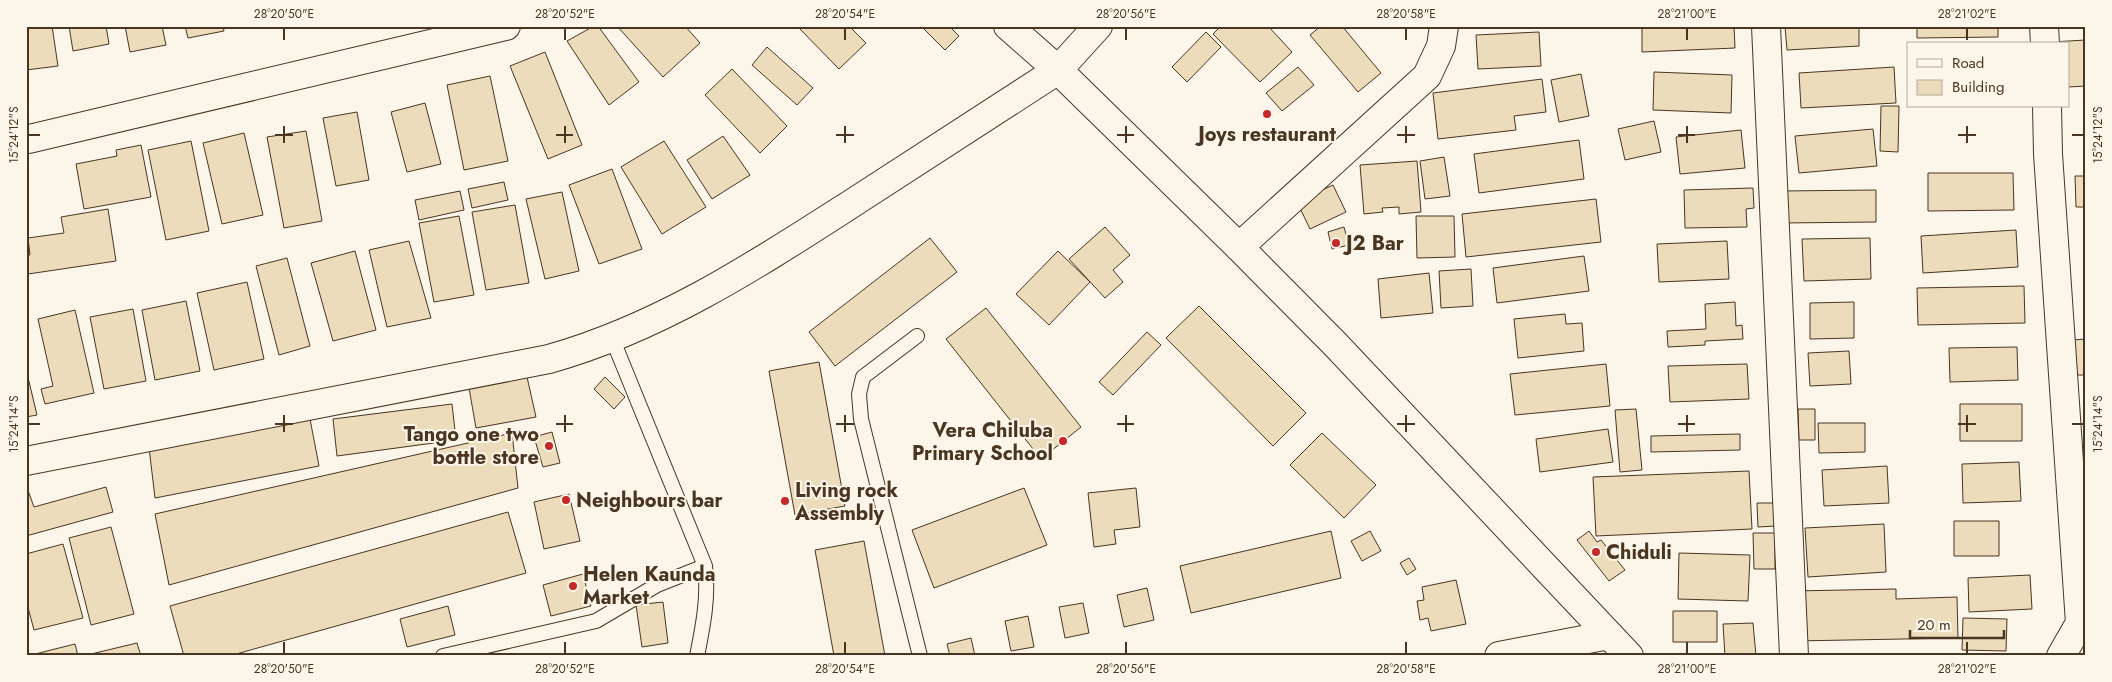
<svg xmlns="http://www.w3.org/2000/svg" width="2112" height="682" font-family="Jost,sans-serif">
  <rect width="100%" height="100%" fill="#fbf6e9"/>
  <path fill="#ecdcbc" stroke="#4a3520" d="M 26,26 L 52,26 L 58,66 L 26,70 Z
    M 69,26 L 106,26 L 109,44 L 73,51 Z
    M 125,26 L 162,26 L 166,45 L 130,52 Z
    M 185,26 L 223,26 L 224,31 L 188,38 Z
    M 594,26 L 598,26 L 639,82 L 609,105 L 567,41 Z
    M 617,26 L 685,26 L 700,43 L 663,77 Z
    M 797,26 L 849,26 L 866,43 L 839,69 Z
    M 921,26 L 949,26 L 959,36 L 945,50 Z
    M 1221,26 L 1268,26 L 1292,52 L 1260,82 L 1213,34 Z
    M 1321,26 L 1342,26 L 1381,73 L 1358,92 L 1310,35 Z
    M 1642,26 L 1734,26 L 1735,48 L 1642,52 Z
    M 1785,26 L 1859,26 L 1859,46 L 1787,50 Z
    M 1917,26 L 1998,26 L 1998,37 L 1917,38 Z
    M 1206,32 L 1221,47 L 1187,82 L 1172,67 Z
    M 1539,32 L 1541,66 L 1478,69 L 1476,35 Z
    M 2086,40 L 2086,86 L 2068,87 L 2068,44 L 2051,44 L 2051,42 Z
    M 767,47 L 813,88 L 797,105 L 752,65 Z
    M 545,52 L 582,145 L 548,159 L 510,66 Z
    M 1298,67 L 1314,85 L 1282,111 L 1266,93 Z
    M 1894,67 L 1896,103 L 1801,108 L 1799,73 Z
    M 732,69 L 787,126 L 760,153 L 705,95 Z
    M 1654,72 L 1732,75 L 1731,113 L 1653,110 Z
    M 1581,74 L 1589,116 L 1559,122 L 1551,80 Z
    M 490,76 L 508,161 L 464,170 L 447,85 Z
    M 1542,79 L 1546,112 L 1514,116 L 1516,130 L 1438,139 L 1433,93 Z
    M 425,103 L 441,164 L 407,172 L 391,112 Z
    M 1881,106 L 1899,106 L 1898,152 L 1880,151 Z
    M 357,112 L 369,180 L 336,186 L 323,118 Z
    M 1654,121 L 1661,152 L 1625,160 L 1618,129 Z
    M 1873,129 L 1877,166 L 1799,173 L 1795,136 Z
    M 1741,130 L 1745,168 L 1680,174 L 1676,137 Z
    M 306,131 L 322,221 L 284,228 L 267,137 Z
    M 244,133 L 263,215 L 222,224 L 203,143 Z
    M 723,136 L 750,175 L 712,199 L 687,160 Z
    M 1579,140 L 1584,179 L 1479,193 L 1474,154 Z
    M 191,141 L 209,231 L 166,240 L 148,150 Z
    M 664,141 L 706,207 L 662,234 L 621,167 Z
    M 141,145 L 151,197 L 84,209 L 76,164 L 117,156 L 116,150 Z
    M 1444,157 L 1450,196 L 1425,199 L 1420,161 Z
    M 1417,161 L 1421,212 L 1399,214 L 1399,207 L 1382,208 L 1383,212 L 1364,214 L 1360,165 Z
    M 612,169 L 642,249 L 599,264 L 569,185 Z
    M 1928,173 L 2013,173 L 2014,210 L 1928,211 Z
    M 2075,176 L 2086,176 L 2086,207 L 2076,207 Z
    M 504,182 L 508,200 L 472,208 L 468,189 Z
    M 1333,185 L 1346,212 L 1310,229 L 1297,202 Z
    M 1753,188 L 1754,208 L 1746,209 L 1747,227 L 1685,228 L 1684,190 Z
    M 1876,190 L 1876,222 L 1782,223 L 1781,191 Z
    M 460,191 L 464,210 L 419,220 L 415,200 Z
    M 562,192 L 579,271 L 545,279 L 526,199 Z
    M 1596,199 L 1601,242 L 1466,257 L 1462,214 Z
    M 515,205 L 529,283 L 486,290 L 472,212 Z
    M 108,209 L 116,261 L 28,274 L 26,255 L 30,255 L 28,238 L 64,233 L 61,217 Z
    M 459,216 L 474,295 L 434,302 L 419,223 Z
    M 1416,216 L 1454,216 L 1455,257 L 1417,258 Z
    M 1105,227 L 1130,255 L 1113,270 L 1123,282 L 1105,298 L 1069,259 Z
    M 1344,227 L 1349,245 L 1332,249 L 1328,232 Z
    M 2016,230 L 2018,267 L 1923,273 L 1921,236 Z
    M 930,238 L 957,272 L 835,366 L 809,332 Z
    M 1870,238 L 1871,279 L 1804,281 L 1802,239 Z
    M 409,241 L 431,318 L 387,327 L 369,250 Z
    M 1727,241 L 1729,279 L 1659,282 L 1657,244 Z
    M 355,251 L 376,330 L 333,341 L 311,263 Z
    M 1058,251 L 1090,282 L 1049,325 L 1016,294 Z
    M 1584,256 L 1589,291 L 1497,303 L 1493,268 Z
    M 287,258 L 310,346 L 279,355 L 256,266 Z
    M 1471,269 L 1473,306 L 1441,308 L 1439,271 Z
    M 1429,273 L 1433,313 L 1381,318 L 1378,279 Z
    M 247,282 L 264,359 L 214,370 L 197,293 Z
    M 2024,286 L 2025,323 L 1918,325 L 1917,288 Z
    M 2086,291 L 2086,323 L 2084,292 Z
    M 186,301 L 200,371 L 155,380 L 142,310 Z
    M 1735,302 L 1736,326 L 1742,325 L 1743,339 L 1705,341 L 1705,345 L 1668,347 L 1667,331 L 1706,329 L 1705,304 Z
    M 1854,302 L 1854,338 L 1810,339 L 1810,303 Z
    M 1199,306 L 1306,413 L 1273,446 L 1166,338 Z
    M 986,308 L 1081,427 L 1041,459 L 946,339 Z
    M 133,309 L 146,381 L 104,389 L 90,317 Z
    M 75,310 L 94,393 L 45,404 L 41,389 L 53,386 L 38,319 Z
    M 1565,314 L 1566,324 L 1582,323 L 1584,351 L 1518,358 L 1514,319 Z
    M 1147,332 L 1161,345 L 1113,395 L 1099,382 Z
    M 2086,339 L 2086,375 L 2076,375 L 2073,340 Z
    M 2017,347 L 2018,380 L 1950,382 L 1949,348 Z
    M 1849,351 L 1851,384 L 1810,386 L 1808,353 Z
    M 819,362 L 845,506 L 795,515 L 769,371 Z
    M 1606,364 L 1610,406 L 1515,415 L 1510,374 Z
    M 1747,364 L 1749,399 L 1670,402 L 1668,366 Z
    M 26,369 L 37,415 L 26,417 Z
    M 527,377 L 536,417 L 476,428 L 469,388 Z
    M 605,377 L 625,397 L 614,409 L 594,389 Z
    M 452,404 L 456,440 L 337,456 L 333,419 Z
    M 1960,404 L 2022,404 L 2022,441 L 1960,441 Z
    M 1636,409 L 1642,470 L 1620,472 L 1615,410 Z
    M 1798,409 L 1815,409 L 1815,440 L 1799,440 Z
    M 310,419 L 319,466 L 155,498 L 148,439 Z
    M 1818,423 L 1865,423 L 1865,452 L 1819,453 Z
    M 1608,429 L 1613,462 L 1540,472 L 1536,439 Z
    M 552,432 L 560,463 L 543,467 L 534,437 Z
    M 512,433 L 518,488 L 169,585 L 155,514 Z
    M 1322,433 L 1376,485 L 1344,518 L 1290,465 Z
    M 1740,434 L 1740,450 L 1651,452 L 1651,436 Z
    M 2019,462 L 2021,501 L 1963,503 L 1962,464 Z
    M 1887,466 L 1889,503 L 1824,506 L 1822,470 Z
    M 1749,471 L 1752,529 L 1596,536 L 1593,477 Z
    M 26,485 L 34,507 L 106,487 L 113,512 L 26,536 Z
    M 1024,488 L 1047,545 L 934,588 L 912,530 Z
    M 1136,488 L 1140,527 L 1114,530 L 1116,544 L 1094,547 L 1088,493 Z
    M 569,494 L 580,541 L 544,549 L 534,502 Z
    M 1757,503 L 1775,503 L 1776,526 L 1758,527 Z
    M 508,512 L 526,573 L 229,656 L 184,656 L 170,606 Z
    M 1954,521 L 1999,521 L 1999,556 L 1954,556 Z
    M 1884,524 L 1886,572 L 1808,577 L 1805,528 Z
    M 111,527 L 134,614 L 91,625 L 69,538 Z
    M 1331,531 L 1341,578 L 1191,613 L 1180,566 Z
    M 1370,531 L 1381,551 L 1362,561 L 1351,541 Z
    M 1589,531 L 1597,542 L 1601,540 L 1625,570 L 1609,581 L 1577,540 Z
    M 1753,533 L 1775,533 L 1775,569 L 1754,569 Z
    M 864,541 L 885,656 L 834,656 L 815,550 Z
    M 63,544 L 83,618 L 34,630 L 26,600 L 26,554 Z
    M 1679,553 L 1750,555 L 1748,601 L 1678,599 Z
    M 1409,558 L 1416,569 L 1407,575 L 1400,563 Z
    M 583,574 L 591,606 L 551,616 L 543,585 Z
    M 2030,575 L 2032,609 L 1969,612 L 1968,578 Z
    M 1456,580 L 1466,624 L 1431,631 L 1428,618 L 1420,620 L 1417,601 L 1424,600 L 1422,587 Z
    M 1147,588 L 1154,620 L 1124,627 L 1117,595 Z
    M 1896,589 L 1896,599 L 1957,597 L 1958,638 L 1794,641 L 1793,591 Z
    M 663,602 L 668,643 L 642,647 L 636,605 Z
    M 1083,603 L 1089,633 L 1065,638 L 1059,607 Z
    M 448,606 L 455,635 L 407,647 L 400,619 Z
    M 1673,611 L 1717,611 L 1717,642 L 1673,642 Z
    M 1028,616 L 1034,647 L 1011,651 L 1005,621 Z
    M 1963,618 L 2007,619 L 2006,651 L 1962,650 Z
    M 1753,623 L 1756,656 L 1725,656 L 1723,624 Z
    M 971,638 L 975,656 L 950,656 L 947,644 Z
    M 137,643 L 141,656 L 91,656 L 91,654 Z
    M 75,644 L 78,656 L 36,656 L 35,654 Z"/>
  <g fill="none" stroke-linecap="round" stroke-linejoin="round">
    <defs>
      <path id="service" d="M 917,336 L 863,377 L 859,394 L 861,419 L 920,656
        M 612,338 L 705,566 C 709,596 703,626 697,656
        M 443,656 L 596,621 L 657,585 L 705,566"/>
      <path id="minor" d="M 1766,26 L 1794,656
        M 2044,26 L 2045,44
        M 2047,106 L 2048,154 L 2080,623
        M 29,139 L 506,26
        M 1239,247 L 1427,76 L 1441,46 L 1444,26
        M 26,461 L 549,359 C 659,328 753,267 848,206 C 918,161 988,116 1058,70 L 1008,26
        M 1499,656 L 1609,635
        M 2061,656 L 2080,623 L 2086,618"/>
      <path id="secondary" d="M 1098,26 L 1058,70 L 1239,247 L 1336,345 L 1629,656"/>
    </defs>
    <use href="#service" stroke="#4a3520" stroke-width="16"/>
    <use href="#minor" stroke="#4a3520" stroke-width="30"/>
    <use href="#secondary" stroke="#4a3520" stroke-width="30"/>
    <use href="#service" stroke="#fbf6e9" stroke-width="14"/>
    <use href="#minor" stroke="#fbf6e9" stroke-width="28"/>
    <use href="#secondary" stroke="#fbf6e9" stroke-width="28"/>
  </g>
  <path fill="none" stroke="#4a3520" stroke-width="2" d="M 284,28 L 284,40M 565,28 L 565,40M 845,28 L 845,40M 1126,28 L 1126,40M 1406,28 L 1406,40M 1687,28 L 1687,40M 1967,28 L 1967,40M 284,126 L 284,143M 565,126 L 565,143M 845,126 L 845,143M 1126,126 L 1126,143M 1406,126 L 1406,143M 1687,126 L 1687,143M 1967,126 L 1967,143M 28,135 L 40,135M 275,135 L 293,135M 556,135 L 573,135M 836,135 L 854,135M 1117,135 L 1134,135M 1397,135 L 1415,135M 1678,135 L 1695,135M 1958,135 L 1976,135M 2072,135 L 2084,135M 284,415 L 284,432M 565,415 L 565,432M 845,415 L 845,432M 1126,415 L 1126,432M 1406,415 L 1406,432M 1687,415 L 1687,432M 1967,415 L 1967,432M 28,424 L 40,424M 275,424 L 293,424M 556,424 L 573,424M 836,424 L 854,424M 1117,424 L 1134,424M 1397,424 L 1415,424M 1678,424 L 1695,424M 1958,424 L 1976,424M 2072,424 L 2084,424M 284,642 L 284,654M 565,642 L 565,654M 845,642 L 845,654M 1126,642 L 1126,654M 1406,642 L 1406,654M 1687,642 L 1687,654M 1967,642 L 1967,654"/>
  <g fill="#c62828" stroke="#fbf6e9" stroke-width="2">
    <circle cx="1267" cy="114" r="5"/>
    <circle cx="1336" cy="243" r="5"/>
    <circle cx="1063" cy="441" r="5"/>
    <circle cx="549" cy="446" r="5"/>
    <circle cx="566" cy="500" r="5"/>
    <circle cx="785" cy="501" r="5"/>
    <circle cx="1596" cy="552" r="5"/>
    <circle cx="573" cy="586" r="5"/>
  </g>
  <g text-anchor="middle" stroke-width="4" stroke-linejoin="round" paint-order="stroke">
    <g font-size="20" font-weight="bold" fill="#4a3520" stroke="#fbf6e9" text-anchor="start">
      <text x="1267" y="141" text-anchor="middle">Joys restaurant</text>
      <text x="1346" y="250">J2 Bar</text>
      <text x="1053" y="437" text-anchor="end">Vera Chiluba<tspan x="1053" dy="23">Primary School</tspan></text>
      <text x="539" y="441" text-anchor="end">Tango one two<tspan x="539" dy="23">bottle store</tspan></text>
      <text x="795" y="497">Living rock<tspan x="795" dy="23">Assembly</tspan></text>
      <text x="576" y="507">Neighbours bar</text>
      <text x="1606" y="559">Chiduli</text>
      <text x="583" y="581">Helen Kaunda<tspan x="583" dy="23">Market</tspan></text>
    </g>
  </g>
  <rect width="2112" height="682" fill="none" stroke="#fbf6e9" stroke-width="55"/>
  <rect x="1907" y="42" width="162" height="65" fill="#fbf6e9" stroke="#b4a999"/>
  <rect x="1917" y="59" width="25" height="8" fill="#fbf6e9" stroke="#b4a999"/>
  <text x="1952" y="68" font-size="15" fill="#4a3520">Road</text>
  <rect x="1917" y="80" width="25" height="15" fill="#ecdcbc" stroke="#b4a999"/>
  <text x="1952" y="92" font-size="15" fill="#4a3520">Building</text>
  <path d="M1910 630v8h94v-8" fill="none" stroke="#4a3520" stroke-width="2.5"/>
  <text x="1917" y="630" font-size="15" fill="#4a3520" stroke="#fbf6e9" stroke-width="4" paint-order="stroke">20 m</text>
  <rect x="28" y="28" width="2056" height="626" fill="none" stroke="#4a3520" stroke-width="2"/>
  <g font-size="12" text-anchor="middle" fill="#4a3520">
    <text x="284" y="18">28°20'50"E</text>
    <text x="565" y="18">28°20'52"E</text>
    <text x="845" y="18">28°20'54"E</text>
    <text x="1126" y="18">28°20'56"E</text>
    <text x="1406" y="18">28°20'58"E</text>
    <text x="1687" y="18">28°21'00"E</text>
    <text x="1967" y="18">28°21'02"E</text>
    <text transform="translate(14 135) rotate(-90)" y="4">15°24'12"S</text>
    <text transform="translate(2098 135) rotate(-90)" y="4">15°24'12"S</text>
    <text transform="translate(14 424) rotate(-90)" y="4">15°24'14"S</text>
    <text transform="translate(2098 424) rotate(-90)" y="4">15°24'14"S</text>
    <text x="284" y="673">28°20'50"E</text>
    <text x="565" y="673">28°20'52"E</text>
    <text x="845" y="673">28°20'54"E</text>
    <text x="1126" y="673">28°20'56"E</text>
    <text x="1406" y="673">28°20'58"E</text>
    <text x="1687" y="673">28°21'00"E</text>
    <text x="1967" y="673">28°21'02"E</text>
  </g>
</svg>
